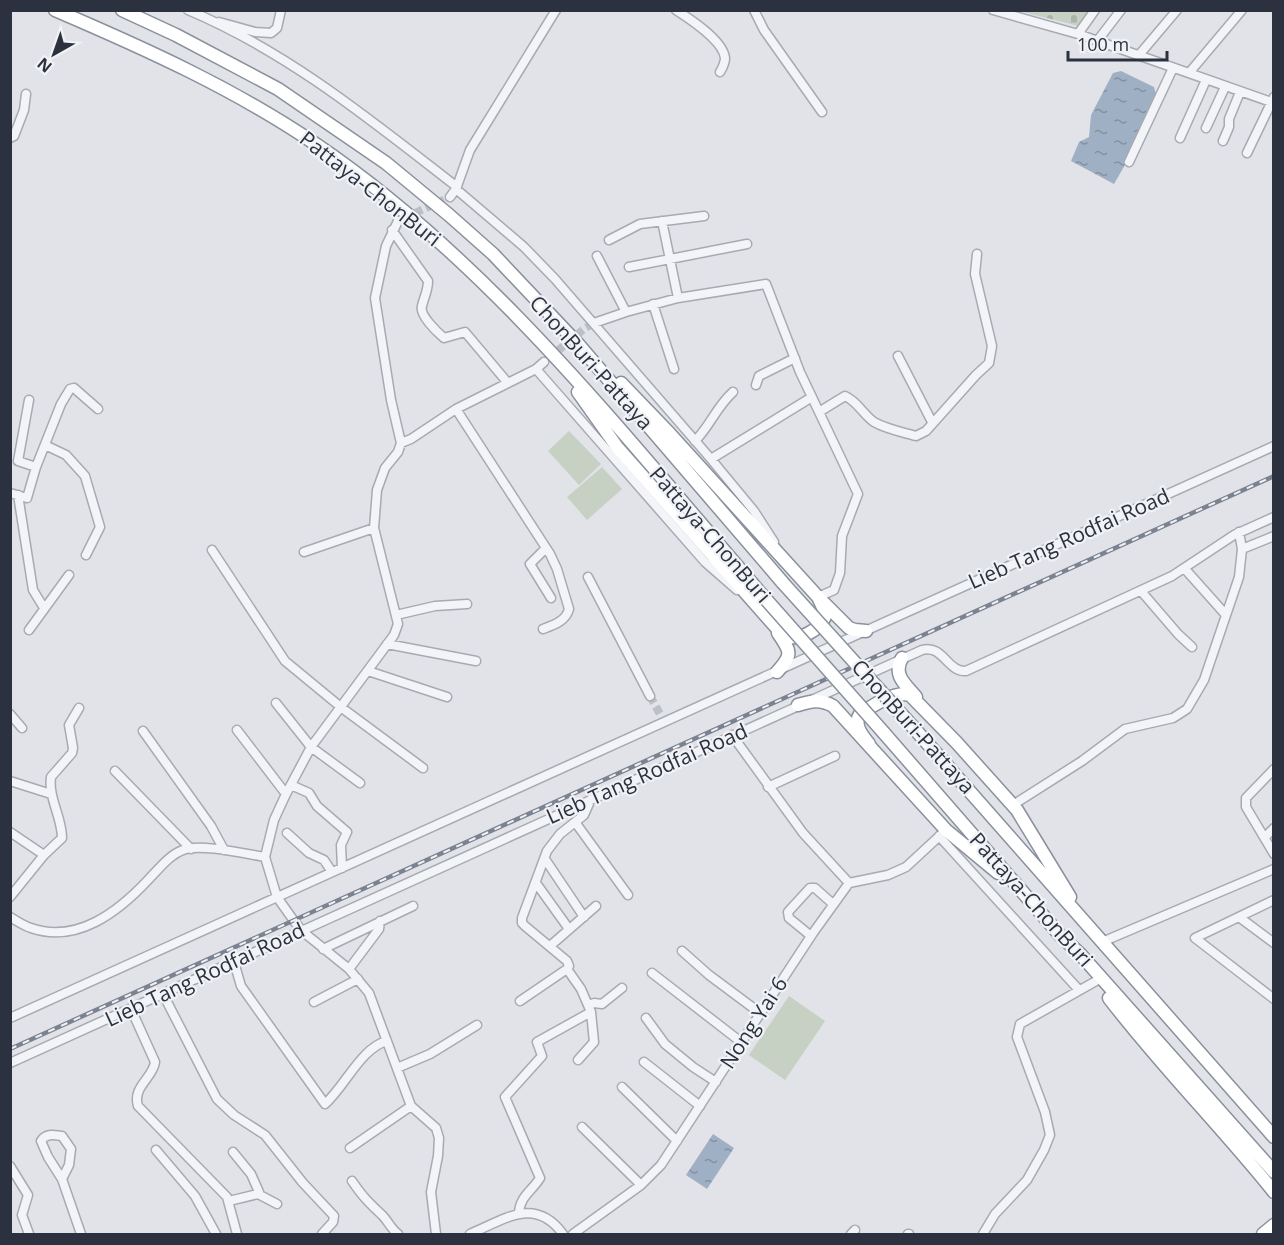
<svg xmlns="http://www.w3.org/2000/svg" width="1284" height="1245" font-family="'Open Sans',sans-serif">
  <defs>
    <pattern id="cemetery-stones" width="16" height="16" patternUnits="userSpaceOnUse" patternTransform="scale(1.5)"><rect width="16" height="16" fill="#c6d1c3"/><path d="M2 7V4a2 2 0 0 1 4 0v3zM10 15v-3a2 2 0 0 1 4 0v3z" fill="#aab4a9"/></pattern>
    <pattern id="water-ripples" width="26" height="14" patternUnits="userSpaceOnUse" patternTransform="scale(1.5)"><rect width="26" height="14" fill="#9fb0c5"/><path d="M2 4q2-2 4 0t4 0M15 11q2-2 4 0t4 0" fill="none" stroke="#8290a1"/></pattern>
  </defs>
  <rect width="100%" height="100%" fill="#e1e3e8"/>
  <path fill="url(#cemetery-stones)" d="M 1019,11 L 1100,11 L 1086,28 Z"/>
  <path fill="#c6d1c3" d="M 569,431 L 601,464 L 579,485 L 548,451 Z
    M 602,467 L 622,489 L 587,520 L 567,497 Z
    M 789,996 L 825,1021 L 785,1080 L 749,1055 Z"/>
  <path fill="url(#water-ripples)" d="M 1121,71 L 1154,87 L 1157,98 L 1137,144 L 1114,184 L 1071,161 L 1079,142 L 1089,137 L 1091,115 L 1113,73 Z
    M 713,1134 L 734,1148 L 707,1189 L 686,1175 Z"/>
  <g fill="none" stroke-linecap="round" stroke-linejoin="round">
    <path stroke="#bdbfc6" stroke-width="8" stroke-dasharray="8 4" stroke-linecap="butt" d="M 404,218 L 450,197
      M 549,358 L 584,329 L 594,323
      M 650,696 L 660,714"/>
    <defs>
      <path id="minor" d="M 188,10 C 288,52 372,121 457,187
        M 676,10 C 690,19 723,40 725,58 C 725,63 723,67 720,72
        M 754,10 L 764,30 L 822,112
        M 993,10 L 1078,34 L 1274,103
        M 219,22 L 255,32 L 271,33 L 277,28 L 281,10
        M 1078,34 L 1095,10
        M 1098,40 L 1121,10
        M 1139,55 L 1177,10
        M 1189,73 L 1242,10
        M 1206,128 L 1225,87
        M 10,138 L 14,136 L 24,110 L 26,94
        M 1180,138 L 1206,80
        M 1223,141 L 1229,127 L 1229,119 L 1240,92
        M 1247,153 L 1274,97
        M 1129,162 L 1173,68
        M 456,189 L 524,247 L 555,279 L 711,459 L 754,511 L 774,542
        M 450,197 L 456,189 L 470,150 L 556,10
        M 398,221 L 386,246 L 375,298 L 391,400 L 401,443 L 398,452 L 385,468 L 377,490 L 374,528 L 398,624 L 394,635 L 311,747 L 286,794 L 274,820 L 265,857 L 277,897 L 294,921 L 302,931 L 349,969 L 369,993 L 411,1106 L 436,1128 L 439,1138 L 438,1156 L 431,1192 L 436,1234
        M 662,221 L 678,298
        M 392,230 L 428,281 C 428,291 424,297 422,306 C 419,315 437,332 444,338 L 465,332 L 507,382
        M 609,240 L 640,224 L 704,216
        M 597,256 L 626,312
        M 629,267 L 747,244
        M 653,304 L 674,369
        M 594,323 L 626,312 L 678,298 L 766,284 L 800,372 L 858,494 L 842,536 L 840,573 L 834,590 L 818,597
        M 898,356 L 932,422
        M 536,369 L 705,562 L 737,590
        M 756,385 L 759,376 L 795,358
        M 29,400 L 18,461 L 36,467
        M 456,409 L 550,554 L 557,569 L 569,609 C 566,621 554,625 543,629
        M 819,412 L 845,396 C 857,401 863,414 874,422 C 886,429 902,432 916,436 L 926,431 L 976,375 L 989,363 L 992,346 L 975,274 L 977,254
        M 695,441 C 710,426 717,406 733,392
        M 401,443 L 411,439 L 456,409 L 536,369 L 544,362
        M 45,445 L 66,455 L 85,476 L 100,527 L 86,555
        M 711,459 L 812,397
        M 10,493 L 27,498 L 36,467 L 61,404 L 70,389 L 74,388 L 98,409
        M 18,495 L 33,590 L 44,608
        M 546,548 L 530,564 L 551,598
        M 1242,549 L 1274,536
        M 212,550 L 285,661 L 342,708 L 423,768
        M 304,552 L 374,528
        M 1185,569 L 1226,615
        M 588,577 L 650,696
        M 1141,591 L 1178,634 L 1192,647
        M 396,615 L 435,606 L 467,604
        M 29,630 L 69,575
        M 387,644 L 476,661
        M 368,671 L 447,697
        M 276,703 L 311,747 L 360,783
        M 10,714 L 22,728
        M 237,730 L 286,794
        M 143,731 L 211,826 L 224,850
        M 732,735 L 803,833 L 849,883
        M 1274,769 L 1246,798 L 1246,807 L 1274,854
        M 115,771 L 191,849
        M 10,781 L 51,794
        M 291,785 L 309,793 L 317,806 L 347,832 L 341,845 L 342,868
        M 768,787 L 835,756
        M 1013,805 L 1082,761 L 1125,729 L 1173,718 L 1187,709 L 1204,680 L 1239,577 L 1242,549 L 1239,532
        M 575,822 L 628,895
        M 10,832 L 44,855
        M 287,833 L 309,853 L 324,860 L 332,872
        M 939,836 L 1079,990
        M 1265,837 L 1274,828
        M 545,859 L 584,917
        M 536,883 L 569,929
        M 10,897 L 44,855 L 62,838 C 62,817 48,798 51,777 L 72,753 L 73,748 L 69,725 L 79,708
        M 1274,900 L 1195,938 L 1274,999
        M 10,917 C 17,921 24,926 31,928 C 77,944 118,912 148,880 C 158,870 169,855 183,850 C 200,843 246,854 265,857
        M 1239,917 L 1274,943
        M 811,936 L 789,918 L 788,912 L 810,888 L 815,888 L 833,904
        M 1102,942 L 1274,869
        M 550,946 L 596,906
        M 323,949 L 413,906
        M 682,951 L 709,975 L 760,1013
        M 234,962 L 241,986 L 325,1104 C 345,1086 362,1047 387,1041
        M 349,969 L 379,929 L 380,921
        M 652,973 L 741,1042
        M 163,994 L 217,1099 L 234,1115 L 265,1135 L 303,1183 L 334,1216 L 333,1222 L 322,1234
        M 520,1001 L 567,969
        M 314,1002 L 358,979
        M 589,1005 L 594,1003 L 602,1004 L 622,988
        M 131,1009 L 155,1062 C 153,1078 132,1087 138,1106 L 227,1197 L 237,1234
        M 10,1018 L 1274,446
        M 646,1018 L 665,1044 L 693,1067 L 716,1082
        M 578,1060 L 594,1042 L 591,1012
        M 644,1062 L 700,1106
        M 10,1063 L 922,650 C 943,644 947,672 966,671 L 1172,576 L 1234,535 L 1274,517
        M 397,1068 L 430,1054 L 477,1025
        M 622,1087 L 677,1141
        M 582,1127 L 641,1185
        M 350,1148 L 411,1106
        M 156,1150 L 195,1196 L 216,1234
        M 233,1152 L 251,1174 L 259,1192 L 258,1194
        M 10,1166 L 28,1195 L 22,1215 L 29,1234
        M 62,1179 L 48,1157 L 41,1141 C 46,1133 54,1135 62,1136 L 71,1149 L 69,1165 L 62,1179 L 81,1234
        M 352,1181 C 363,1197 368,1202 382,1215 C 388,1221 391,1229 398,1234
        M 229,1201 L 258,1194 L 277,1204
        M 519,1214 C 519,1197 532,1191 540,1178 L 505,1097 L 542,1056 L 537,1042 L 591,1012 L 581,989 L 567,969 L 569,966 L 567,961 L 525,926 L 522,923 L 522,918 L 547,851 L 560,834 L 584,815 L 591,799
        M 470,1234 C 505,1219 535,1196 563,1234
        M 573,1234 L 641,1185 L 661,1165 L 813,933 L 849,883 L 888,875 L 906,867 L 946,830
        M 851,1234 L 855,1230
        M 908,1234 L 909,1234
        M 983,1234 L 995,1214 L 1027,1180 L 1044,1150 L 1050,1135 L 1045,1112 L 1017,1037 L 1020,1024 L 1096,981"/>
      <path id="highway" d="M 55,10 C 146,49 235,89 317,145 C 493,265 625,437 763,596
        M 122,10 L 176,35 L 278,89 L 386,163 L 449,215 L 493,254 L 578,344 L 783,583
        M 621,383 L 670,434 L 818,597 L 849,628 L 855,630 L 866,631
        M 578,392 L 617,447 L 782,634 C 797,644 821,630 826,614 L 818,597
        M 902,658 C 892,675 906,685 916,697
        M 777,672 C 793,654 791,652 778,633
        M 798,705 C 811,701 820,699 833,706 L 946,830 L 998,873
        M 913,727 L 1274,1137
        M 884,733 L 1060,935 L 1081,955 L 1274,1172
        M 869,744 C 862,735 853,725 860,714 C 872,706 894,691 910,695 L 957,743 L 1017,810 L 1070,897
        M 1109,998 C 1161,1066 1221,1126 1274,1192
        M 1263,1234 L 1274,1225"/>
    </defs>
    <use href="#minor" stroke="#a7aab2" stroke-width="11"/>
    <use href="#highway" stroke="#89919d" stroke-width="15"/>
    <use href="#minor" stroke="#f3f4f7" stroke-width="8"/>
    <use href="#highway" stroke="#fff" stroke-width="12"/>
    <defs>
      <path id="rail" d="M 10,1049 L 1274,476"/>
    </defs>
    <use href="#rail" stroke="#7c8390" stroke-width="4.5"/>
    <use href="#rail" stroke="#f0f2f6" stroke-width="2" stroke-dasharray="7" stroke-linecap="butt"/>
    <defs>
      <path id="highway-bridge" d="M 783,583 L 913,727
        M 763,596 L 884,733"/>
    </defs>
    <use href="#highway-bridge" stroke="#89919d" stroke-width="15" stroke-linecap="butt"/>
    <use href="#highway-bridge" stroke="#fff" stroke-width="12"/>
  </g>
  <g text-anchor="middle" stroke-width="4.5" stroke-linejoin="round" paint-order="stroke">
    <g font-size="21" fill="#2b313e" stroke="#f0f2f6">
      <text transform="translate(370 189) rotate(38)" y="7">Pattaya-ChonBuri</text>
      <text transform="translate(591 363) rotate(48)" y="7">ChonBuri-Pattaya</text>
      <text transform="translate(710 535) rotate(49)" y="7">Pattaya-ChonBuri</text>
      <text transform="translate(1069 539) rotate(-24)" y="7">Lieb Tang Rodfai Road</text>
      <text transform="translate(913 727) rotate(48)" y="7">ChonBuri-Pattaya</text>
      <text transform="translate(647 774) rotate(-24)" y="7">Lieb Tang Rodfai Road</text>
      <text transform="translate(1031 900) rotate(48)" y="7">Pattaya-ChonBuri</text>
      <text transform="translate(205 975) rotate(-25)" y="7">Lieb Tang Rodfai Road</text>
      <text transform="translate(754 1023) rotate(-57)" y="7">Nong Yai 6</text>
    </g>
  </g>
  <rect width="1284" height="1245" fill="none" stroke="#2b313e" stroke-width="24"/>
  <g transform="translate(54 54) rotate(220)" stroke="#f0f2f6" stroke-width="4.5" paint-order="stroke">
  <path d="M0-4.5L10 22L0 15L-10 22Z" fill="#2b313e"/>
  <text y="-9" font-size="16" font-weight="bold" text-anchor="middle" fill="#2b313e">N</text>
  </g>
  <path d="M1068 51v9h99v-9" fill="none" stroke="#2b313e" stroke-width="3"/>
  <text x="1077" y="51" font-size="18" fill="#2b313e" stroke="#f0f2f6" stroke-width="4.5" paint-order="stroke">100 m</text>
</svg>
